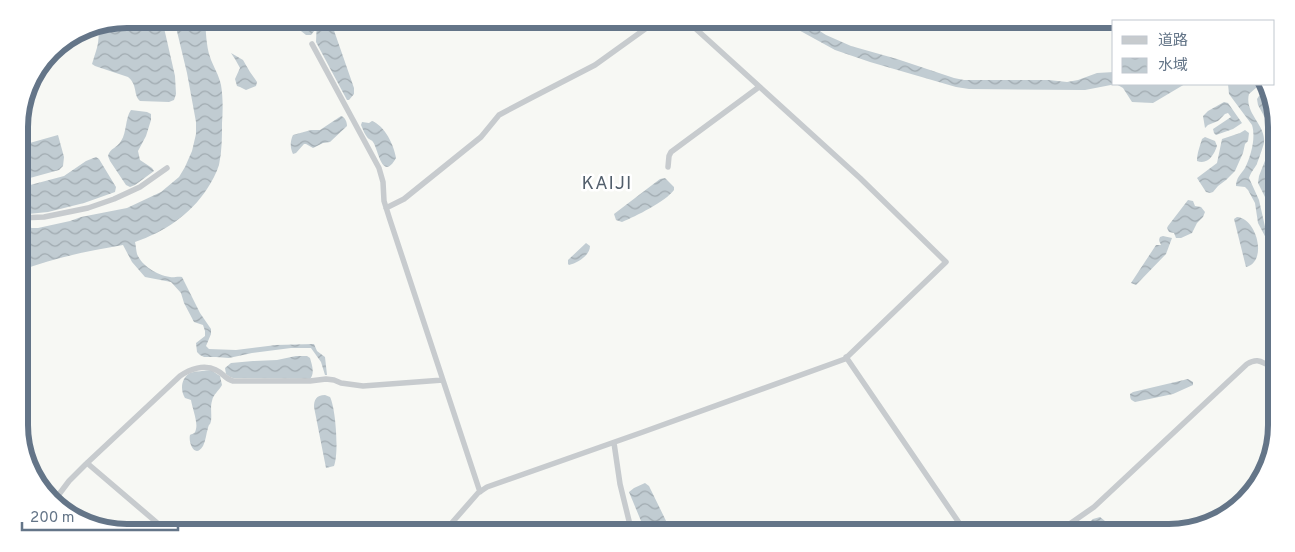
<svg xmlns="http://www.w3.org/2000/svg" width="1295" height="552" font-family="Overpass,'Noto Sans SC',sans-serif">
  <defs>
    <pattern id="water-waves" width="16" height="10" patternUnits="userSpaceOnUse" patternTransform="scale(1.25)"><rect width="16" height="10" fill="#c1ccd2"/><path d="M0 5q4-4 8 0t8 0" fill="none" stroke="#a0aab0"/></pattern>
  </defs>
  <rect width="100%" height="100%" fill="#f7f8f4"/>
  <path fill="url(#water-waves)" d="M 127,19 L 162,19 L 175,76 L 176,94 L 174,100 L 169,102 L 140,101 C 133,95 138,85 128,77 L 95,66 L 92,64 C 97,47 100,43 98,24 Z
    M 174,19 L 205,19 C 206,31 206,45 210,57 C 213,66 219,75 221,85 C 223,97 223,110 222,123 C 222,137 222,151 219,165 C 216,174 212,181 207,189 C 190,215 164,232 135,242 C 136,246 136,250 137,254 C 142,266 157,275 170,277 C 174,278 177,276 182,277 L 200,313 L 211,329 L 211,334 L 206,346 L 209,349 L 236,350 L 276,345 L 314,344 L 317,351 L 325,357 L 327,375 L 325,375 L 321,362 L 311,348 L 291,348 L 252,353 L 229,358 L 216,357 L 204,357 L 200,355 L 197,352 L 196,343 L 205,336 L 205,331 L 203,325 L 194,322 L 184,303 L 181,293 L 171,282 L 145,277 L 132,262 L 123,245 C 88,251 53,258 19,271 L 19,224 L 32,228 L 38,228 L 70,221 L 81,217 L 127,208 L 161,192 L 179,177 L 185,167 L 192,151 L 196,134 L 196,122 L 187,73 Z
    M 295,19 L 315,19 L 315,30 L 311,35 L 306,35 L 301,31 Z
    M 317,19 L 330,19 L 354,88 L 354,94 L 349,100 L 347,100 L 316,42 Z
    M 781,19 L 801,19 L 826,35 L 851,46 L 897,59 L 954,78 L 964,80 L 1049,80 L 1067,82 L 1078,80 L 1097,73 L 1114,72 L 1114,84 L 1185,84 L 1153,103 L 1132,102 L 1123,88 L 1116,84 L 1085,90 L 969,89 L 956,87 L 870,62 L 835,50 L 795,28 Z
    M 231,53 L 243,60 L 250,72 L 255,79 L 257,82 L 256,86 L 246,90 L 240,87 L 237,86 L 235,79 L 240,68 L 235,59 Z
    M 1228,84 L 1259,84 L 1257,87 L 1249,94 C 1244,113 1266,125 1264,142 C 1264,145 1258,161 1257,164 C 1254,169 1251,172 1249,178 L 1259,200 L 1266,231 L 1276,246 L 1276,251 L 1267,240 L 1258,223 L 1255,203 L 1248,190 L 1245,187 L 1236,186 C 1236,178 1241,174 1245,168 C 1251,156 1256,138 1252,125 L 1229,94 Z
    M 1265,95 C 1280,104 1275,131 1275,146 L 1271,145 L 1270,141 L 1271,129 L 1258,105 L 1257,99 L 1259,96 Z
    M 1224,102 L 1228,103 L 1242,123 L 1233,129 L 1216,135 L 1214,133 L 1213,129 L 1231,117 L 1228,113 L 1225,114 L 1218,121 L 1208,125 L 1205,128 L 1203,116 L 1208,111 Z
    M 131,110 L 147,112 L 151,114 L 151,120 L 146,136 L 138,151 L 140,160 L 152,168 L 154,171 L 135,185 L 130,187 L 126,185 L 110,161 L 108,156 C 110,148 117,148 121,141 C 127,132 125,118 131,110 Z
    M 341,116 C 345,117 347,122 347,126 L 330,142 L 323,143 L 313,148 L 306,144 L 304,144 L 296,153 L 293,154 C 290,148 290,141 293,135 L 311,130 L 320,130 Z
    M 372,121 C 385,126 394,145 396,158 C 382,183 378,148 373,142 C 372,140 370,140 369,139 C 365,136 363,129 361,125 L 362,122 L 369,123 Z
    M 1245,130 L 1249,133 L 1248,141 L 1245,144 L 1243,153 L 1235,171 L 1226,180 L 1218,186 L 1213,192 L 1210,193 L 1206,192 L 1197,178 L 1217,163 L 1222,139 L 1240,133 Z
    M 58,135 L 64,157 L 63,166 L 59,170 L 19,181 L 19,146 Z
    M 1205,137 L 1215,141 L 1217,146 C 1214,155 1208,165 1197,161 C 1197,153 1200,146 1202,139 Z
    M 1268,153 L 1271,154 L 1275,164 L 1276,231 L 1270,227 L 1266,199 L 1258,183 L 1259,176 Z
    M 96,157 L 99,159 L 116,187 L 115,192 L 84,203 L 48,212 L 28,214 L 19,213 L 19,188 L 64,176 L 86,161 Z
    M 665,178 L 674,187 L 674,190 C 665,202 636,216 622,222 L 616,220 L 614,214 L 660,179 Z
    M 1188,200 L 1193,201 L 1195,206 L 1201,207 L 1205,212 L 1203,217 L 1197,223 L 1192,233 L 1181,238 L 1176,238 L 1174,233 L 1169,232 L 1167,228 L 1168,226 Z
    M 1237,217 C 1257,218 1268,262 1246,267 L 1234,219 Z
    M 1163,236 L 1172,238 L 1166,254 L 1136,285 L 1131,283 L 1156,245 L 1161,245 C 1160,242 1158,241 1160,237 Z
    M 586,243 L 590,246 C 590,255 578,263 569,265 L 568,264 L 568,260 Z
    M 296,356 L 307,356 L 310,358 C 312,365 315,373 310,379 L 233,378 L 230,377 L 226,374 L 225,368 L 231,363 L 253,361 L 277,360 Z
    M 211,370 L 220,376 L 222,385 C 219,391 213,394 212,401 C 210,407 212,414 211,421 C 209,428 210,421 208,428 C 206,434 206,440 203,446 C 195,459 188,443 190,435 C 194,433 195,434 196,429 C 198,422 192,407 191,400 L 185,398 C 180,390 181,378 190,373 C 196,371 204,371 211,370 Z
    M 1188,379 L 1193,382 L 1193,385 L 1173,394 L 1135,402 C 1131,400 1130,399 1130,394 L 1133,392 Z
    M 325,395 L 330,397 C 336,409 339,454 334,466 L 326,468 L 314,407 C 314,400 316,395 325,395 Z
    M 645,483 L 649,486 L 669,527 L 666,533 L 646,533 L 629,492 L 634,488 Z
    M 1100,517 L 1120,533 L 1078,533 L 1093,519 Z"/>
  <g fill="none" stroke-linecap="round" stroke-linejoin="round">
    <path stroke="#c7cbce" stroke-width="5.5" d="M 312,44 L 379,168 L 383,182 L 384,201 L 390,220 L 480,492
      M 668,167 L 669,156 L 671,152 L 759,87
      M 386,208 L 404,199 L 481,137 L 499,115 L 533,97 L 595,65 L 659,19
      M 19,218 L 44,217 L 88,208 L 114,199 L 140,187 L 167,168
      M 846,357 L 966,533
      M 614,443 L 620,484 L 632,533
      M 87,463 L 169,533
      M 54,501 L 69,481 L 86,464 L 180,376 C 190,369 204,364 216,370 C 223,373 225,379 233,381 L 310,381 L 326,379 L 334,380 L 341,383 L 363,386 L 443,380
      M 443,533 L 478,493 L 487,487 L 643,432 L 845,359 L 946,262 L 860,178 L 685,19
      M 1046,533 L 1071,523 L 1094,507 L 1247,364 C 1262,355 1264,368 1276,366"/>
  </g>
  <g text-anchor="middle" stroke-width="5" stroke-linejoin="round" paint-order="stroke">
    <g font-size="19" letter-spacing="1" fill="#525f6c" stroke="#fff">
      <text x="607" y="189">KAIJI</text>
    </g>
  </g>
  <path d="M0 0H1295V552H0ZM127 28H1169A99 99 0 0 1 1268 127V425A99 99 0 0 1 1169 524H127A99 99 0 0 1 28 425V127A99 99 0 0 1 127 28Z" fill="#fff" fill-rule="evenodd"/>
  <path fill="none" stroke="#647588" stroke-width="6" d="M127 28H1169A99 99 0 0 1 1268 127V425A99 99 0 0 1 1169 524H127A99 99 0 0 1 28 425V127A99 99 0 0 1 127 28Z"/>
  <rect x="1112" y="20" width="162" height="65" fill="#ffffff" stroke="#c1c8cf"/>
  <rect x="1122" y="36" width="25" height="8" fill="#c7cbce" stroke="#c1c8cf"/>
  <text x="1158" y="45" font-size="15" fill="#647588">道路</text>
  <rect x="1122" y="58" width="25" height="15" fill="url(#water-waves)" stroke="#c1c8cf"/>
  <text x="1158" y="70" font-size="15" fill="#647588">水域</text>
  <path d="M22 522v8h156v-8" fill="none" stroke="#647588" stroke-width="2.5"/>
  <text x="30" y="522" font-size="15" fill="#647588" stroke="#ffffff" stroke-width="4" paint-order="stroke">200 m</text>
</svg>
